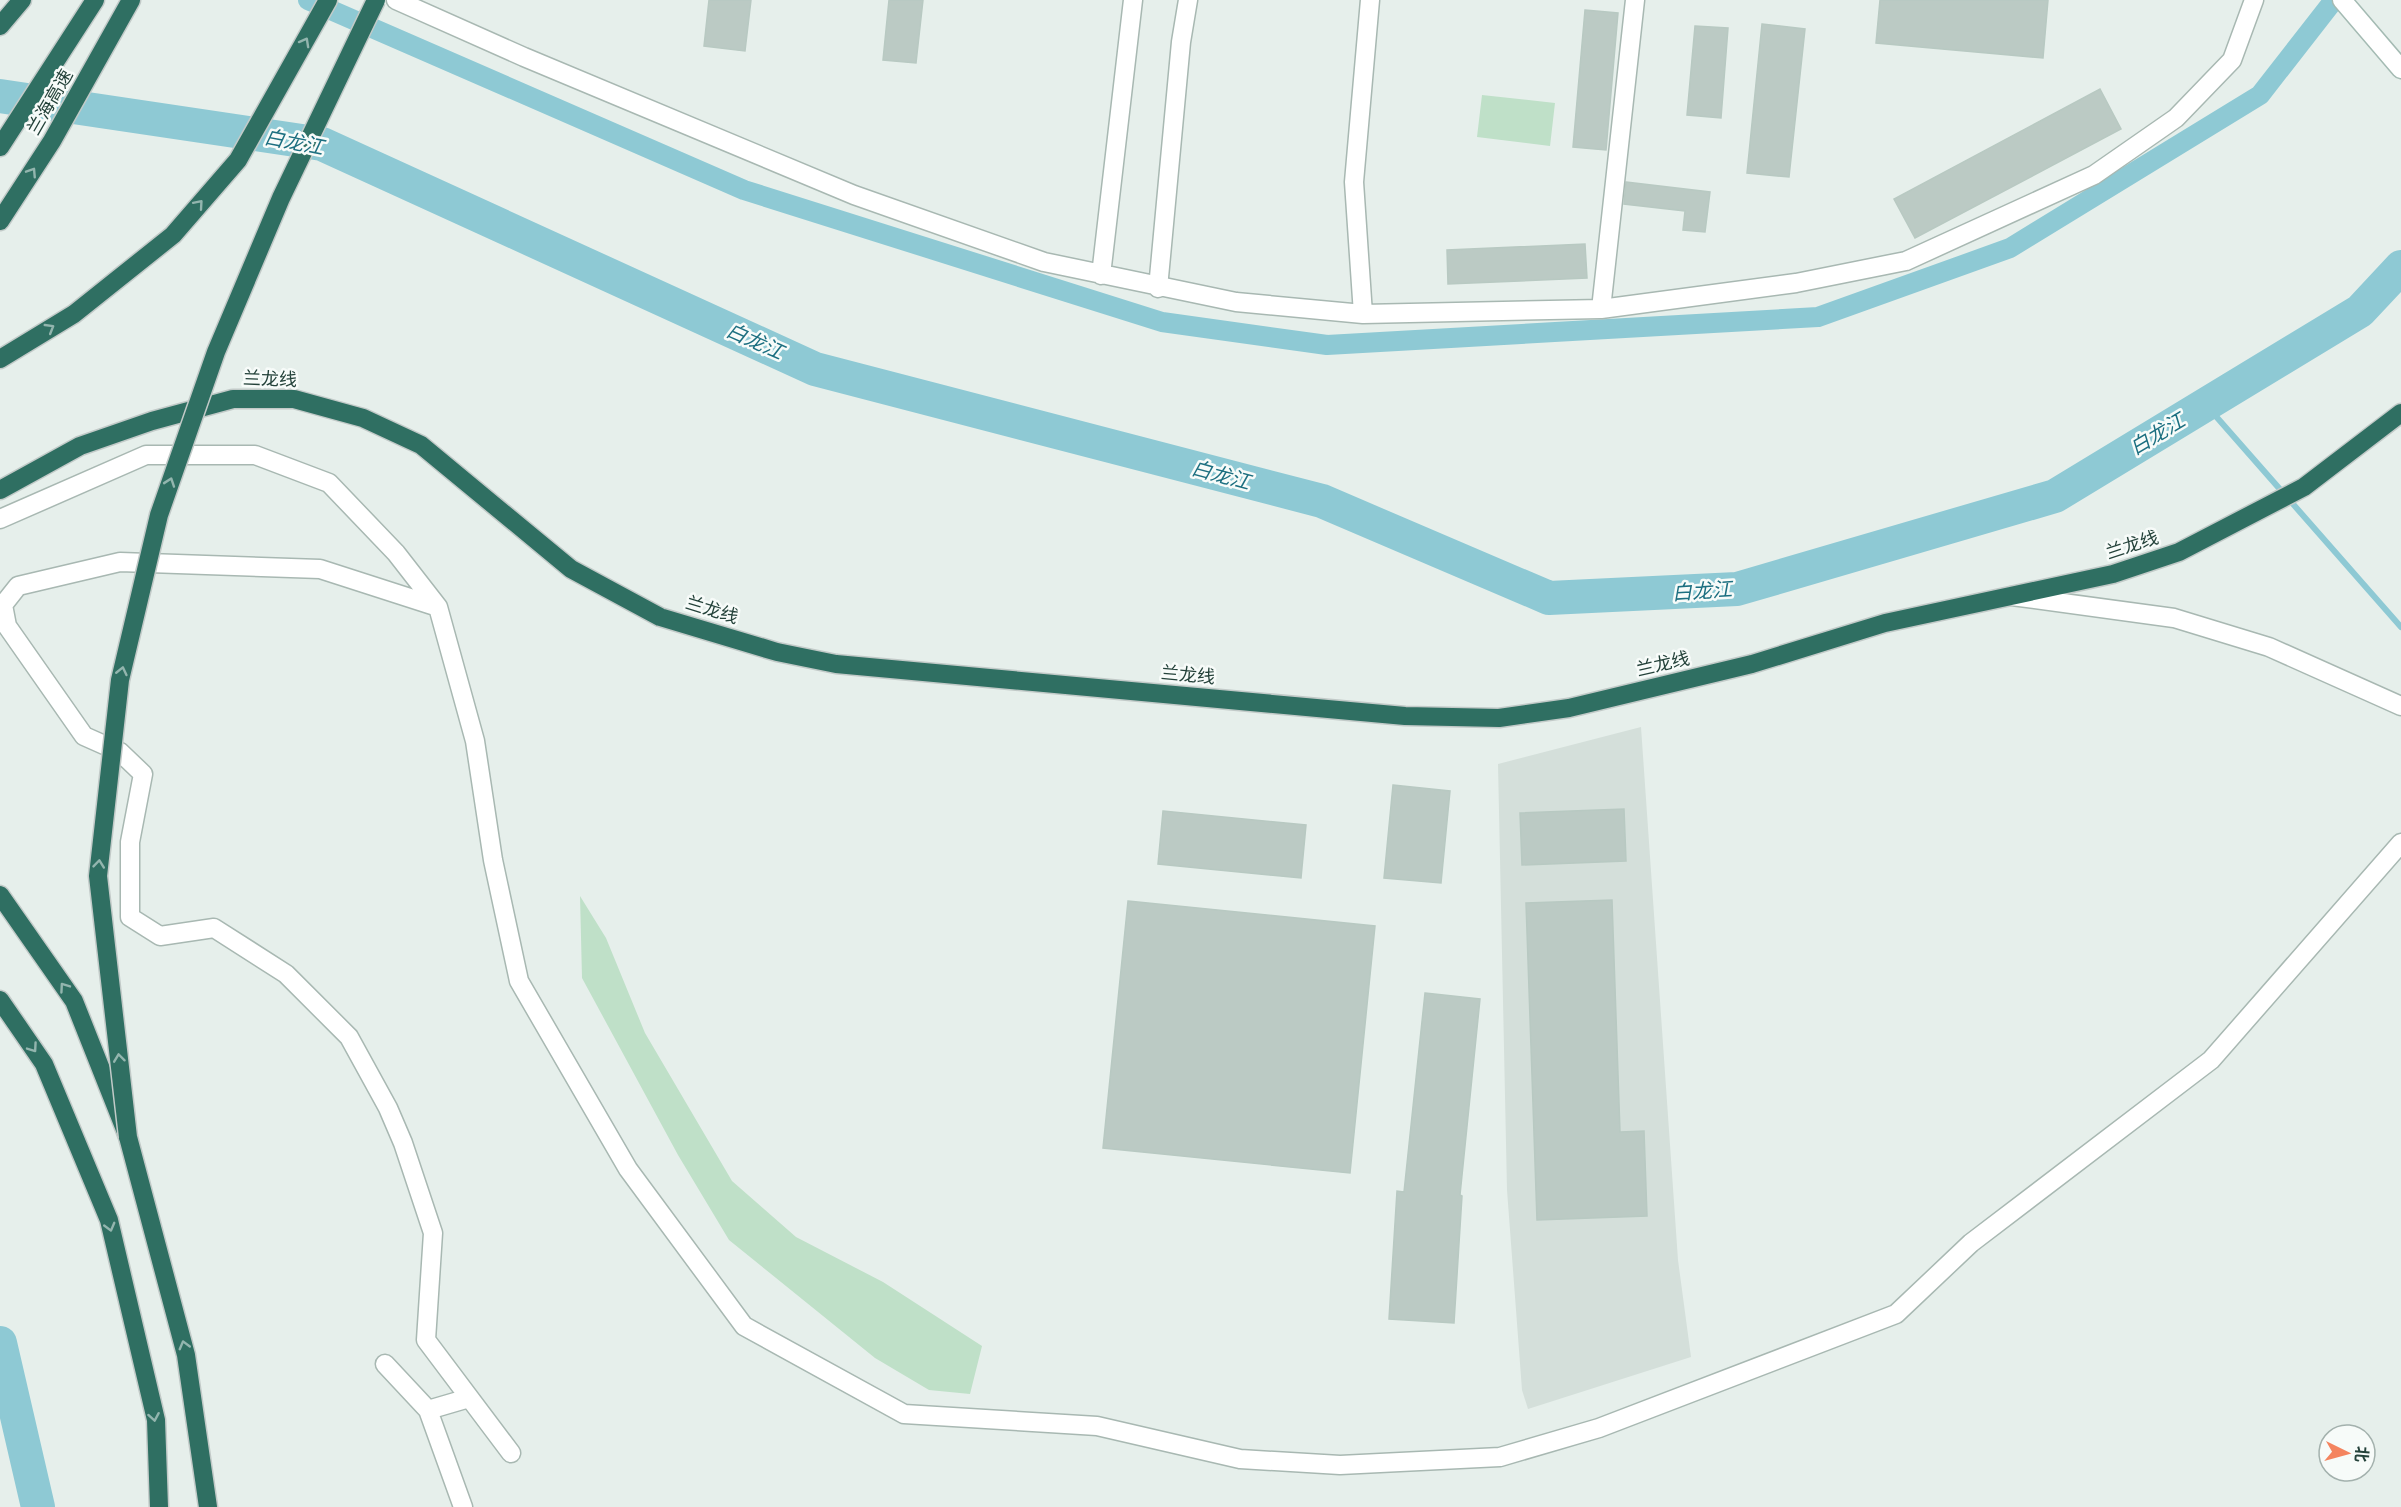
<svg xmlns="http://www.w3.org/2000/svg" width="2401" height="1507" font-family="Barlow,'Noto Sans SC',sans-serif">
  <rect width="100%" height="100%" fill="#e6efeb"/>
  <path fill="#d4dfda" d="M 1641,727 L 1678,1260 L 1691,1357 L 1528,1409 L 1522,1390 L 1507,1190 L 1498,764 Z"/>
  <path fill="#bfe0c8" d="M 1482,95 L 1555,103 L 1550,146 L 1477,137 Z
    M 580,896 L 606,938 L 645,1033 L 732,1181 L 796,1237 L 883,1282 L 982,1346 L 970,1394 L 929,1390 L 875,1358 L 729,1240 L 678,1155 L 582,978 Z"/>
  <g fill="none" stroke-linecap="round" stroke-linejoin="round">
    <path stroke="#8ec9d4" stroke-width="6" d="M 2206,405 L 2401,627"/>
    <path stroke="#8ec9d4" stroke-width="20" d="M 308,0 L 744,190 L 1162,322 L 1327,345 L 1818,317 L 2010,248 L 2260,95 L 2334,0"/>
    <path stroke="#8ec9d4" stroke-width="34" d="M 0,96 L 322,144 L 815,369 L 1322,501 L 1549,598 L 1737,589 L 2055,496 L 2360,311 L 2401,267
      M 0,1343 L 38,1507"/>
  </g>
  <path fill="#bbcac4" stroke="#b8c9c2" stroke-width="1.5" d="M 709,0 L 751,0 L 745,51 L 704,46 Z
    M 889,0 L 923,0 L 916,63 L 883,60 Z
    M 1880,0 L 2048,0 L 2043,58 L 1876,43 Z
    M 1585,10 L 1618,13 L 1606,150 L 1573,147 Z
    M 1762,24 L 1805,29 L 1789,177 L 1747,173 Z
    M 1695,26 L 1728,28 L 1721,118 L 1687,115 Z
    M 2100,89 L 2121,129 L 1915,238 L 1894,199 Z
    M 1626,182 L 1710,192 L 1705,232 L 1683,230 L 1685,211 L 1624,204 Z
    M 1585,244 L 1587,278 L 1448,284 L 1447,250 Z
    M 1393,785 L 1450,791 L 1441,883 L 1384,878 Z
    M 1624,809 L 1626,861 L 1522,865 L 1520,813 Z
    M 1163,811 L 1306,825 L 1301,878 L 1158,864 Z
    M 1612,900 L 1620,1132 L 1644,1131 L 1647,1216 L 1537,1220 L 1526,903 Z
    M 1128,901 L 1375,926 L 1350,1173 L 1103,1148 Z
    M 1425,993 L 1480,999 L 1460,1195 L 1462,1196 L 1454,1323 L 1389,1319 L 1397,1191 L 1404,1192 Z"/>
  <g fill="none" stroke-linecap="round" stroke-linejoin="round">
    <defs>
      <path id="street" d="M 396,0 L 524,57 L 854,195 L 1044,262 L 1236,302 L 1363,314 L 1601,309 L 1796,283 L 1906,261 L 2094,175 L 2176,118 L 2232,60 L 2254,0
        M 1101,275 L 1133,0
        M 1158,288 L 1181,42 L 1188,0
        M 1601,309 L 1635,0
        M 1363,314 L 1354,182 L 1370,0
        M 0,519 L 146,455 L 255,455 L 329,483 L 396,553 L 438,607 L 475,741 L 493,860 L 519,981 L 628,1169 L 744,1326 L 904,1414 L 1097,1426 L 1240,1459 L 1340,1465 L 1500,1457 L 1599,1428 L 1896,1314 L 1971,1243 L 2211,1060 L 2401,843
        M 2012,596 L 2174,618 L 2269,647 L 2401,706
        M 438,607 L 320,569 L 120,562 L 18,586 L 3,605 L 7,626 L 84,736 L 120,752 L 143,774 L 130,842 L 130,917 L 160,936 L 214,928 L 286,974 L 349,1037 L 388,1108 L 403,1143 L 433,1233 L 426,1340 L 511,1453
        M 385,1364 L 428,1410 L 463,1507
        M 428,1410 L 469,1398"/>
      <path id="secondary" d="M 2342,0 L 2401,69"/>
      <path id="highway" d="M 0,26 L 22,0
        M 0,147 L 95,0
        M 0,221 L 52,141 L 131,0
        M 0,359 L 74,314 L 173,235 L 238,160 L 328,0
        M 0,490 L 80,446 L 152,421 L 233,399 L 294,399 L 363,418 L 421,445 L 571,569 L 660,617 L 777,652 L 836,664 L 1405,716 L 1499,718 L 1569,708 L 1752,664 L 1885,623 L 2113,574 L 2179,552 L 2304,487 L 2401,413
        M 0,895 L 74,1001 L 128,1137 L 186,1355 L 208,1507
        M 0,1000 L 44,1064 L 109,1220 L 156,1420 L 159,1507"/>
    </defs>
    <use href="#street" stroke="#a8b8b2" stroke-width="21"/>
    <use href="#secondary" stroke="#a4bbb3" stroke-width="21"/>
    <use href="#highway" stroke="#c2cac8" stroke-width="21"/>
    <use href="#street" stroke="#fff" stroke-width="18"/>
    <use href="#secondary" stroke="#fff" stroke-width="18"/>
    <use href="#highway" stroke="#2f6f62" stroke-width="18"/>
    <defs>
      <path id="highway-bridge" d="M 128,1137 L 98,876 L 120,680 L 159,515 L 216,352 L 281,198 L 376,0"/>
    </defs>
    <use href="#highway-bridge" stroke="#c2cac8" stroke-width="21" stroke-linecap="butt"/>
    <use href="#highway-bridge" stroke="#2f6f62" stroke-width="18"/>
  </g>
  <defs><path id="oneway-chevron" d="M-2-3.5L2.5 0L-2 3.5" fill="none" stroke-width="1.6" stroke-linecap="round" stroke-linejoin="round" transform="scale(1.5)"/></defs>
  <g stroke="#93b5ae">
    <use href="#oneway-chevron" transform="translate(305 42) rotate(-61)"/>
    <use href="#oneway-chevron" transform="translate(32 172) rotate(-57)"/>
    <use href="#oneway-chevron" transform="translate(199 204) rotate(-49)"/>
    <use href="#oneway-chevron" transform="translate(50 328) rotate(-31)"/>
    <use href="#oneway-chevron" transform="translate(170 482) rotate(-71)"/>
    <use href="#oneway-chevron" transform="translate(122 671) rotate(-77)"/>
    <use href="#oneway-chevron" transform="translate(99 864) rotate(-84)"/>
    <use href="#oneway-chevron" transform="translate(64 987) rotate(-125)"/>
    <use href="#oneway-chevron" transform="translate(33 1048) rotate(55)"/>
    <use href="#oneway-chevron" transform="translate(119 1058) rotate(-97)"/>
    <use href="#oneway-chevron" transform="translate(110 1227) rotate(75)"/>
    <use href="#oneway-chevron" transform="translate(184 1345) rotate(-105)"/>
    <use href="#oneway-chevron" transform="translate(154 1417) rotate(80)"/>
  </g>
  <g text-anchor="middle" stroke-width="5" stroke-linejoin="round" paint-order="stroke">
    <g font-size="18" fill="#24423a" stroke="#f7fbf9">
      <text transform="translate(50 102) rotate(-60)" y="6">兰海高速</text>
      <text transform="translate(270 379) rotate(2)" y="6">兰龙线</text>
      <text transform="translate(2132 545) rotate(-18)" y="6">兰龙线</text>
      <text transform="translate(712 610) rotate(17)" y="6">兰龙线</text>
      <text transform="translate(1663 664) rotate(-13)" y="6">兰龙线</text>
      <text transform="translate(1188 675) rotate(5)" y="6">兰龙线</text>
    </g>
    <g font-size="20" font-style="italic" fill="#1c6f80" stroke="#f7fbf9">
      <text transform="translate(294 142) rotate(11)" y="7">白龙江</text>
      <text transform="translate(755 341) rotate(24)" y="7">白龙江</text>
      <text transform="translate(2157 434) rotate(-31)" y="7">白龙江</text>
      <text transform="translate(1221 475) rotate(15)" y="7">白龙江</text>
      <text transform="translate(1702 591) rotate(-4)" y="7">白龙江</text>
    </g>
  </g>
  <g transform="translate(2347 1453) rotate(95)"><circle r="28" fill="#f7fbf9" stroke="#a3b1ad" stroke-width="1.5"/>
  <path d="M0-4.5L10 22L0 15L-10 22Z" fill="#f4845f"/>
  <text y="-9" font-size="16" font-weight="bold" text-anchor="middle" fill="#24423a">北</text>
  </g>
</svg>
